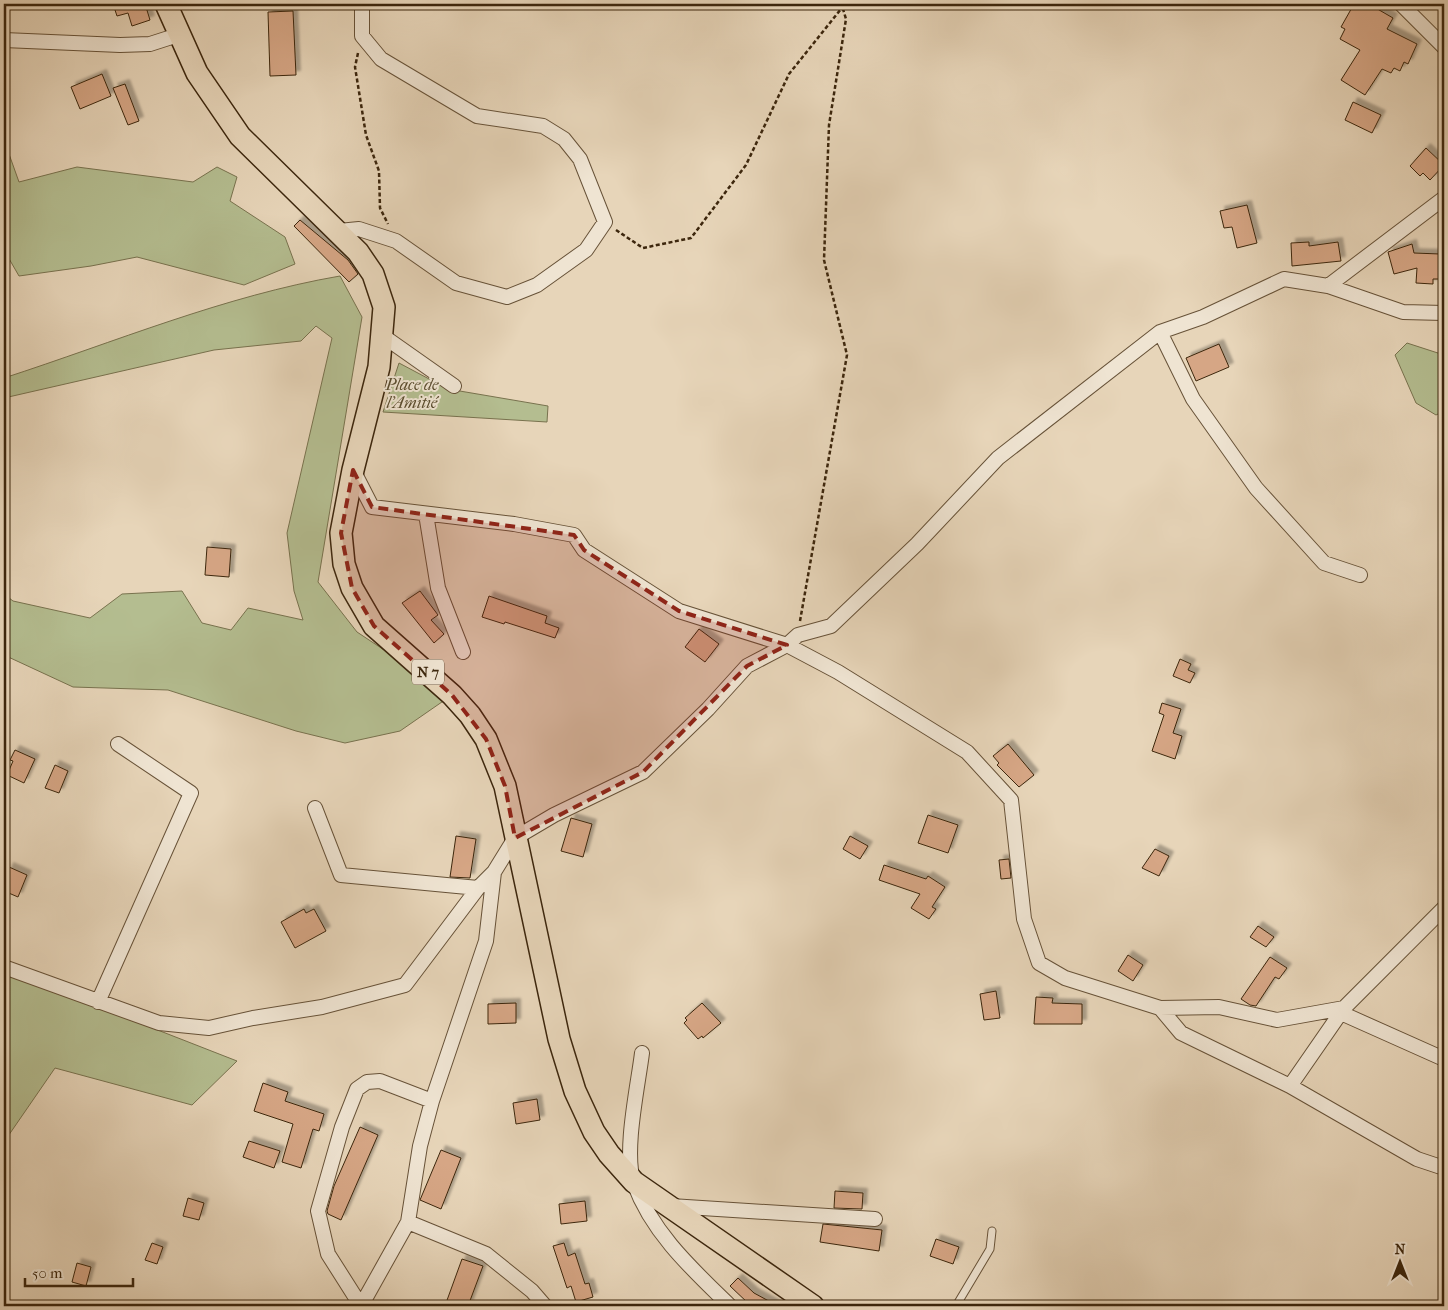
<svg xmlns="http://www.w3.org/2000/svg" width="1448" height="1310" font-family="'IM FELL French Canon',serif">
  <defs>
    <filter id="shadow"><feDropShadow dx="4.5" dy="-4.5" stdDeviation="1" flood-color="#0004"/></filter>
  </defs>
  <rect width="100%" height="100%" fill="#e7d5b9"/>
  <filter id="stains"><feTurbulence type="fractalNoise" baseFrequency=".004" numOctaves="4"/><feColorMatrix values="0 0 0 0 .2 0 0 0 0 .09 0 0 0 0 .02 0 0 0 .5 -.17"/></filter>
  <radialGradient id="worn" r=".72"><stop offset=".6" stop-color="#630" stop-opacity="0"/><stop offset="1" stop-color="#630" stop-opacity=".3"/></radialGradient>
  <path fill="#b4bd90" stroke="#78724e" d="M 4,140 L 19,182 L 77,167 L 193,182 L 217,167 L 237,177 L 230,201 L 285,237 L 295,264 L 244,285 L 137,257 L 91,266 L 19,276 L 4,250 Z
    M 340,276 L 362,317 L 318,582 L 357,632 L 452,695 L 400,731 L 345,743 L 296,731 L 168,690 L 73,687 L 4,655 L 4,594 L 13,601 L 90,618 L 122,594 L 182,591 L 202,623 L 231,630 L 248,608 L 303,620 L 294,591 L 287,533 L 332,338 L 316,326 L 301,341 L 214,350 L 4,398 L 4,378 C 115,342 224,296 340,276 Z
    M 1407,343 L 1444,355 L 1444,411 L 1436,415 L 1416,403 L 1395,355 Z
    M 399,363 L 448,389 L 548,406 L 547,422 L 383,412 Z
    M 4,970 L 237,1061 L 192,1105 L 55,1068 L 4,1142 Z"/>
  <path fill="#d6a685" stroke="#3c260d" filter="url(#shadow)" d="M 113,4 L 148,4 L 146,7 L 150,20 L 132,26 L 128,13 L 117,16 Z
    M 1354,4 L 1377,4 L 1374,7 L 1393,18 L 1387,29 L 1417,44 L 1408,64 L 1404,62 L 1400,71 L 1394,68 L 1391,73 L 1382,69 L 1365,95 L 1341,80 L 1360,50 L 1340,39 L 1345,29 L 1341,27 Z
    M 293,11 L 296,75 L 270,76 L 268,12 Z
    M 102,74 L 111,96 L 80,109 L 71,87 Z
    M 125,84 L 139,121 L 128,125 L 113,88 Z
    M 1353,102 L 1381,115 L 1372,133 L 1345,120 Z
    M 1426,148 L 1444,165 L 1430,180 L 1423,173 L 1420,176 L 1410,166 Z
    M 1247,205 L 1257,243 L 1237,248 L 1232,227 L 1224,228 L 1220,211 Z
    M 300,220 L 348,260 L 358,274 L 349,282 L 294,226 Z
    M 1309,242 L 1309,246 L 1338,242 L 1341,261 L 1292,266 L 1291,243 Z
    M 1412,244 L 1414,253 L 1440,254 L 1440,279 L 1433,279 L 1433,284 L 1416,283 L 1417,268 L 1394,274 L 1388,252 Z
    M 1219,344 L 1229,367 L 1196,381 L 1186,358 Z
    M 207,547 L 231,549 L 229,577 L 205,575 Z
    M 420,591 L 438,615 L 431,620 L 444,634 L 434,643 L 402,603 Z
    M 489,596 L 547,616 L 545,623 L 559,628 L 555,638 L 505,622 L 504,624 L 482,617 Z
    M 699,629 L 719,644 L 705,662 L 685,647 Z
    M 1180,659 L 1191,664 L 1188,670 L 1195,673 L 1190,683 L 1173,676 Z
    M 1162,703 L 1181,709 L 1173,733 L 1182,736 L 1175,759 L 1152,751 L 1164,715 L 1159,713 Z
    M 1008,744 L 1034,775 L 1019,787 L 997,765 L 999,763 L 993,756 Z
    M 15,750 L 35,759 L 24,783 L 7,775 L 13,761 L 10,760 Z
    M 55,765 L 68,771 L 59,793 L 45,788 Z
    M 928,815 L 958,825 L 948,853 L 918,843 Z
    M 571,818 L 592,824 L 583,857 L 561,851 Z
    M 456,836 L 476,839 L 470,878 L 450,877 Z
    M 850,836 L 868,846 L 860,859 L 843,849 Z
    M 1155,849 L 1169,856 L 1159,876 L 1142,868 Z
    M 1009,859 L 1011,878 L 1001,879 L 999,860 Z
    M 884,865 L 926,879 L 928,876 L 945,887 L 932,907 L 936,909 L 929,919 L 911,908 L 920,894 L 879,880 Z
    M 9,867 L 27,875 L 18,897 L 4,891 L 4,880 Z
    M 304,909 L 306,913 L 314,909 L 326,931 L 295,948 L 281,922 Z
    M 1258,926 L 1274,937 L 1266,947 L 1250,937 Z
    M 1128,955 L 1143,965 L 1133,981 L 1118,971 Z
    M 1270,957 L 1287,968 L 1279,979 L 1275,977 L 1256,1006 L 1250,1005 L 1241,999 Z
    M 996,991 L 1000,1018 L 984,1020 L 980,994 Z
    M 1036,997 L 1053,998 L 1052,1003 L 1082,1004 L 1082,1024 L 1034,1024 Z
    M 516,1003 L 516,1023 L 488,1024 L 488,1004 Z
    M 702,1003 L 721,1023 L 703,1038 L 702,1036 L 698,1039 L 684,1023 L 687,1020 L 685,1018 Z
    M 263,1083 L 288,1092 L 285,1101 L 324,1114 L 319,1131 L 313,1129 L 301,1168 L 282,1162 L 293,1124 L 254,1111 Z
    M 537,1099 L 540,1120 L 516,1124 L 513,1103 Z
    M 360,1127 L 378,1135 L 341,1220 L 328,1214 L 327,1211 L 334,1186 Z
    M 249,1141 L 280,1151 L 274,1168 L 243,1157 Z
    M 441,1150 L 461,1158 L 441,1209 L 420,1200 Z
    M 835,1191 L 863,1193 L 862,1209 L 834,1208 Z
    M 188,1198 L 204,1203 L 199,1220 L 183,1216 Z
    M 585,1201 L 587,1221 L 561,1224 L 559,1204 Z
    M 823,1224 L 882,1230 L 879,1251 L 820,1242 Z
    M 936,1239 L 959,1247 L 953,1264 L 930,1256 Z
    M 152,1243 L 163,1247 L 157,1264 L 145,1260 Z
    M 564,1243 L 568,1256 L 575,1253 L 585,1284 L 589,1283 L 593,1297 L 576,1302 L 571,1286 L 567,1288 L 553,1246 Z
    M 462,1259 L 483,1266 L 468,1306 L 456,1306 L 446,1303 Z
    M 77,1263 L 91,1267 L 86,1286 L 72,1282 Z
    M 738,1278 L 754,1293 L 778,1306 L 752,1306 L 749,1304 L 730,1286 Z"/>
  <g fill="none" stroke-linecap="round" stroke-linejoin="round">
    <defs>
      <path id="lane" d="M 956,1306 L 990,1249 L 992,1231"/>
      <path id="street" d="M 1401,4 L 1444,47
        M 4,40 L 120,45 L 150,44 L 178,35
        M 339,231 L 359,229 L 396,241 L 456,283 L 507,297 L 537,285 L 586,250 L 605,222 L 580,159 L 564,139 L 543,126 L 477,116 L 381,59 L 362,36 L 362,4
        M 1328,286 L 1444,198
        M 1160,332 L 1193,399 L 1256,488 L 1324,563 L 1360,575
        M 383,336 L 454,386
        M 353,470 L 372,507 L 514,524 L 574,535 L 584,550 L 679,611 L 787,645 L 838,672 L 967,752 L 1011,800 L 1024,919 L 1039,963 L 1065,978 L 1160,1008 L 1219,1007 L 1277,1020 L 1344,1008 L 1444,908
        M 426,514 L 438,588 L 463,652
        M 315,808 L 341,875 L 478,888
        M 4,967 L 159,1023 L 209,1028 L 253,1018 L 322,1007 L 405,985 L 478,888 L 494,872
        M 98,1002 L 191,793 L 118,744
        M 1160,1008 L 1181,1033 L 1290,1086 L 1417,1159 L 1444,1168
        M 1341,1013 L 1444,1059
        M 642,1053 C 638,1086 623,1153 634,1183 C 652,1233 693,1270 730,1306
        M 1290,1086 L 1344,1008
        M 671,1206 L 875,1219
        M 408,1222 L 486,1254 L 532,1291 L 545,1306
        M 361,1306 L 408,1222 L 420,1146 L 432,1101 L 486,941 L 494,872 L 515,838 L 554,815 L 643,772 L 708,709 L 747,666 L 787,645 L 798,635 L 831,626 L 917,544 L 998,458 L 1160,332 L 1203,317 L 1284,279 L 1328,286 L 1403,312 L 1444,313
        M 361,1306 L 328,1254 L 318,1211 L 342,1127 L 357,1089 L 367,1082 L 380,1081 L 432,1101"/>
      <path id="primary" d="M 166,4 L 197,73 L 240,136 L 358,252 L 373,274 L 384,307 L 379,367 L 353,470 L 341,533 L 344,564 L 352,588 L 374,626 L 452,695 L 470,715 L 486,739 L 505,786 L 559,1039 L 575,1091 L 594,1132 L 609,1154 L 634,1182 L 813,1306"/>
    </defs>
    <use href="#lane" stroke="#675238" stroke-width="9"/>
    <use href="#street" stroke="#675238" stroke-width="16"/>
    <use href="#primary" stroke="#3c260d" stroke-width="24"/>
    <path stroke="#3c260d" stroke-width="2.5" stroke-dasharray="4 2.5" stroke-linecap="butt" d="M 358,53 L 355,67 L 366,135 L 379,171 L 380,208 L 388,224
      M 616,230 L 643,248 L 691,238 L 746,165 L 789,74 L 845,4
      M 800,621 L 847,355 L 824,260 L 829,125 L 846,19 L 843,9"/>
    <use href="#lane" stroke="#efe4d2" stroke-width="7"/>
    <use href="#street" stroke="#efe4d2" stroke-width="14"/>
    <use href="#primary" stroke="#e7d5b9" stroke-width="21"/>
  </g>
  <path fill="#8f2418" fill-opacity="0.2" stroke="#8f2418" stroke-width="4" stroke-dasharray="10 6" stroke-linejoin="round" d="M 353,470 L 372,507 L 574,535 L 584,550 L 679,611 L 787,645 L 747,666 L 643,772 L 515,838 L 505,786 L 486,739 L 452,695 L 374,626 L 352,588 L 341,533 Z"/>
  <g text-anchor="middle" stroke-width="4" stroke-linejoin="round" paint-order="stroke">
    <rect fill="#efe4d2" stroke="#725f48" stroke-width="1" x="412" y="659.5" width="32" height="25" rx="4"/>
    <g font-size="15" font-weight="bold" fill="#3c260d">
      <text x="428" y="677">N 7</text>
    </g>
    <g font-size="16" font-style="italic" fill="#5a4c2e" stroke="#efe4d2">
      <text x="412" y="390">Place de<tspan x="412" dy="18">l'Amitié</tspan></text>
    </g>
  </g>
  <rect width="1448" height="1310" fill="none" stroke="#e7d5b9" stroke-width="20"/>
  <rect x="5" y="5" width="1438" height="1300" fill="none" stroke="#3c260d" stroke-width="2.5"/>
  <rect x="10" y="10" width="1428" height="1290" fill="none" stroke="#3c260d"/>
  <g transform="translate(1400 1262)" stroke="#efe4d2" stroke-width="4" paint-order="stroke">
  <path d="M0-4L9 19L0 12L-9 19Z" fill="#3c260d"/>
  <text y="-8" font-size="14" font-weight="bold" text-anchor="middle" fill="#3c260d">N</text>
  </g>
  <path d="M25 1278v8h108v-8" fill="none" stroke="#3c260d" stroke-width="2.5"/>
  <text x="32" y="1278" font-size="15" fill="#3c260d" stroke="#efe4d2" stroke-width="4" paint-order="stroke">50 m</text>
  <rect width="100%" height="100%" filter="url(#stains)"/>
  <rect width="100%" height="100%" fill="url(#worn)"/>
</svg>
